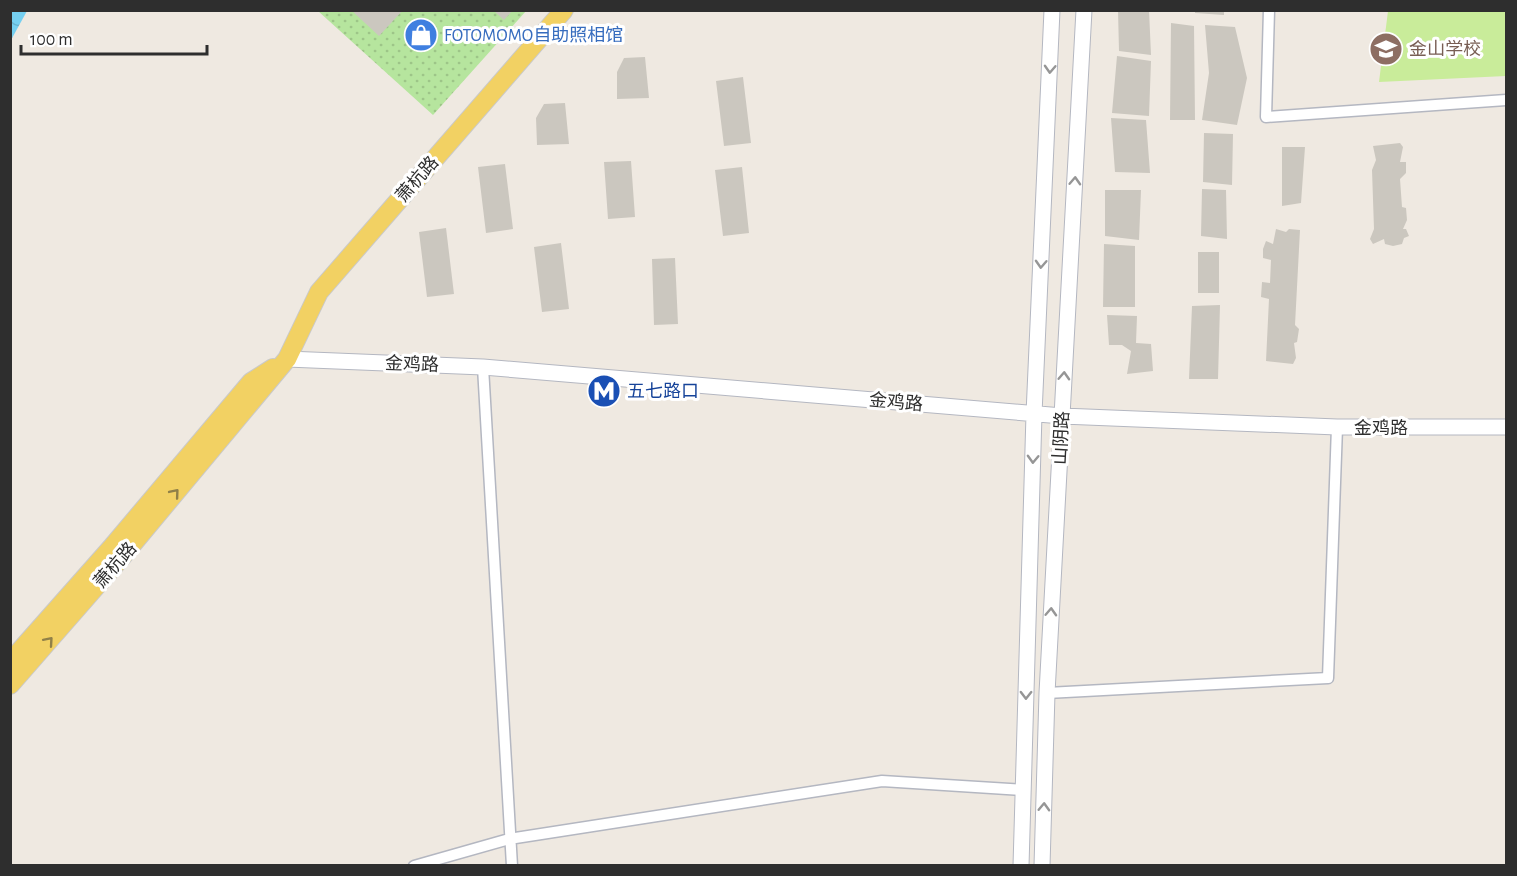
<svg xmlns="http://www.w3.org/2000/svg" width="1517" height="876" font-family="'Alegreya Sans','Noto Sans SC',sans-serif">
  <defs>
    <pattern id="green-dots" width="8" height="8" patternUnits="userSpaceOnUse" patternTransform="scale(1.5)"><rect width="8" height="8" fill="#b6e59e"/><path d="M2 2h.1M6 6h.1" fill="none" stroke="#9dc588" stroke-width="1.8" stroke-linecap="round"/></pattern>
    <pattern id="water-waves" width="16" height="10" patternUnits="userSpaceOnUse" patternTransform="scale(1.5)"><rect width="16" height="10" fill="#75cff0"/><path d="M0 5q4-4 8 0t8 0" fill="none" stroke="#66b2ce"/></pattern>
  </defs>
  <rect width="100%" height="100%" fill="#efe9e1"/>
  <path fill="url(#green-dots)" d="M 318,11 L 526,11 L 433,115 Z"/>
  <path fill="#c9ec9a" d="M 1388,11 L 1506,11 L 1506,76 L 1379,82 Z"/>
  <path fill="url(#water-waves)" d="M 11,10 L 27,11 L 11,40 L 10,11 Z"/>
  <path fill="#cbc7bf" d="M 351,10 L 403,10 L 379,36 Z
    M 493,10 L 513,10 L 504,20 Z
    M 1118,10 L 1149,10 L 1151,55 L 1119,51 Z
    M 1195,10 L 1224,10 L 1224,15 L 1195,13 Z
    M 1171,23 L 1194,26 L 1195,120 L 1170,120 Z
    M 1205,25 L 1235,27 L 1247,78 L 1237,125 L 1202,120 L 1209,73 Z
    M 1117,56 L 1151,61 L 1149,116 L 1112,113 Z
    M 645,57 L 649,98 L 617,99 L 617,72 L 624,58 Z
    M 743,77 L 751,143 L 724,146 L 716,81 Z
    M 565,103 L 569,144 L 537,145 L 536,118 L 544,104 Z
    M 1111,118 L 1146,120 L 1150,173 L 1115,172 Z
    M 1204,133 L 1233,134 L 1232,185 L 1203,182 Z
    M 1400,143 L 1403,147 L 1400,162 L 1406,162 L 1406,173 L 1400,179 L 1402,207 L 1406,208 L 1407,220 L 1403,229 L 1406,229 L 1409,236 L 1404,238 L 1402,244 L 1393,246 L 1385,244 L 1384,239 L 1373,244 L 1370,239 L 1374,229 L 1372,170 L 1376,160 L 1373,146 Z
    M 1282,147 L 1305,147 L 1301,203 L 1282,206 Z
    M 631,161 L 635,217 L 608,219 L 604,162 Z
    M 505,164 L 513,229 L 486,233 L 478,167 Z
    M 742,167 L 749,233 L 723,236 L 715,170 Z
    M 1202,189 L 1226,190 L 1227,239 L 1201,236 Z
    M 1105,190 L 1141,190 L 1139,240 L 1105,236 Z
    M 446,228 L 454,294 L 427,297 L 419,232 Z
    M 1276,229 L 1286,232 L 1289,229 L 1300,230 L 1295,325 L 1299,329 L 1297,342 L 1294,343 L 1296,358 L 1293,364 L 1266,361 L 1269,299 L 1261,297 L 1262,282 L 1270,283 L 1271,260 L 1263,258 L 1263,249 L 1266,241 L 1273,244 Z
    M 561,243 L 569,309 L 542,312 L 534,247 Z
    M 1104,244 L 1135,246 L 1135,307 L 1103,307 Z
    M 1198,252 L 1219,252 L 1219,293 L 1198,293 Z
    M 675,258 L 678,324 L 654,325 L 652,259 Z
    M 1220,305 L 1218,379 L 1189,379 L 1192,306 Z
    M 1107,315 L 1137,316 L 1136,343 L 1151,344 L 1153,371 L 1127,374 L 1131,351 L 1122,345 L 1109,345 Z"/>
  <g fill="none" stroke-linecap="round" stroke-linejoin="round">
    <defs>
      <path id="street" d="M 1269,10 L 1266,117 L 1506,100
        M 483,367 L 512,866
        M 1047,693 L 1328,678 L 1337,427
        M 414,866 L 509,839 L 882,781 L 1024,790"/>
      <path id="secondary" d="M 287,359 L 483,367 L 1062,416 L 1337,427 L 1506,427
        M 1021,866 L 1034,414 L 1052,10
        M 1042,866 L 1047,693 L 1084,10"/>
      <path id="primary" d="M 10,662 L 111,548 L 251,382 L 273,368
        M 10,685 L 121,558 L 287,359 L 319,292 L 564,10"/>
    </defs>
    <use href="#street" stroke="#b4b7c1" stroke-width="13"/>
    <use href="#secondary" stroke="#b4b7c1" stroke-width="17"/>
    <use href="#primary" stroke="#c9c9c9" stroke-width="20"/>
    <use href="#street" stroke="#fff" stroke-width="10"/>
    <use href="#secondary" stroke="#fff" stroke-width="15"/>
    <use href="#primary" stroke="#f2d163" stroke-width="18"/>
  </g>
  <defs><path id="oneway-chevron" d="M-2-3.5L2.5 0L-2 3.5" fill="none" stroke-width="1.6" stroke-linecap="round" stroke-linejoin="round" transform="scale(1.5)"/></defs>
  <g stroke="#969696">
    <use href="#oneway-chevron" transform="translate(1050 69) rotate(93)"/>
    <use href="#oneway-chevron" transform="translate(1075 181) rotate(-87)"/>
    <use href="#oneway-chevron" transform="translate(1041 264) rotate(93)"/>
    <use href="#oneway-chevron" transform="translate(1064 376) rotate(-87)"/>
    <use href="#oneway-chevron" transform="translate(1033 459) rotate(92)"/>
    <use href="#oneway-chevron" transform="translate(1051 612) rotate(-87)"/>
    <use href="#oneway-chevron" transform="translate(1026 695) rotate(91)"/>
    <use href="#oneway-chevron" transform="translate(1044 807) rotate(-88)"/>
  </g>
  <g stroke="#908048">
    <use href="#oneway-chevron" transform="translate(175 493) rotate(-50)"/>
    <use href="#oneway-chevron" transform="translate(49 641) rotate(-49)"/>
  </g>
  <defs>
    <symbol id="shop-disc" viewBox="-11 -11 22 22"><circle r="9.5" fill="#3f7fe0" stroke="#fff"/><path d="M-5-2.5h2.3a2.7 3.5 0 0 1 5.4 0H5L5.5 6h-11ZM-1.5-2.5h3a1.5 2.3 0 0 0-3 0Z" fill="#fff"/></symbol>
    <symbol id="school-disc" viewBox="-11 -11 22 22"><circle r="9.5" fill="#8d6e63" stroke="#fff"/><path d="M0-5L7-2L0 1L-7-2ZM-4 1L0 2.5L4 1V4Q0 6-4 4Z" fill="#fff"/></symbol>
    <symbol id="metro-disc" viewBox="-11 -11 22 22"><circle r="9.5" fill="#1a4fb4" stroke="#fff"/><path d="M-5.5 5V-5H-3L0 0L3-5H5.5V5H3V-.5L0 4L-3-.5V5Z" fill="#fff"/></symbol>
  </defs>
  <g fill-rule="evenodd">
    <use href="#shop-disc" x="402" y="16" width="38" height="38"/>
    <use href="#school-disc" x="1367" y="30" width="38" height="38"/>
    <use href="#metro-disc" x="585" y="372" width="38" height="38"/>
  </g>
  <g text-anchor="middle" stroke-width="6" stroke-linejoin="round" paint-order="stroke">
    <g font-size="18" fill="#366cbe" stroke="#fff" text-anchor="start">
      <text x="444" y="41">FOTOMOMO自助照相馆</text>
    </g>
    <g font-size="18" fill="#785e54" stroke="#fff" text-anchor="start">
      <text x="1409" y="55">金山学校</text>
    </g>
    <g font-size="18" fill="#2e2e2e" stroke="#fff">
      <text transform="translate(417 179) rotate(-49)" y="6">萧杭路</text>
      <text transform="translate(412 364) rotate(2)" y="6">金鸡路</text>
      <text transform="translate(896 402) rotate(5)" y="6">金鸡路</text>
      <text x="1381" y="434">金鸡路</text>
      <text transform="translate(1061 438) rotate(-87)" y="6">山阴路</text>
      <text transform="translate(115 565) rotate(-49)" y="6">萧杭路</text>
    </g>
    <g font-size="18" fill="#164399" stroke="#fff" text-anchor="start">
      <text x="627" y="397">五七路口</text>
    </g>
  </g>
  <rect width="1517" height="876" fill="none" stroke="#2e2e2e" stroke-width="24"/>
  <path d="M21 45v9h186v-9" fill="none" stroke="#2e2e2e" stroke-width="3"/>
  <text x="30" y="45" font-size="18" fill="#2e2e2e" stroke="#ffffff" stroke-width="4.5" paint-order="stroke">100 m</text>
</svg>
